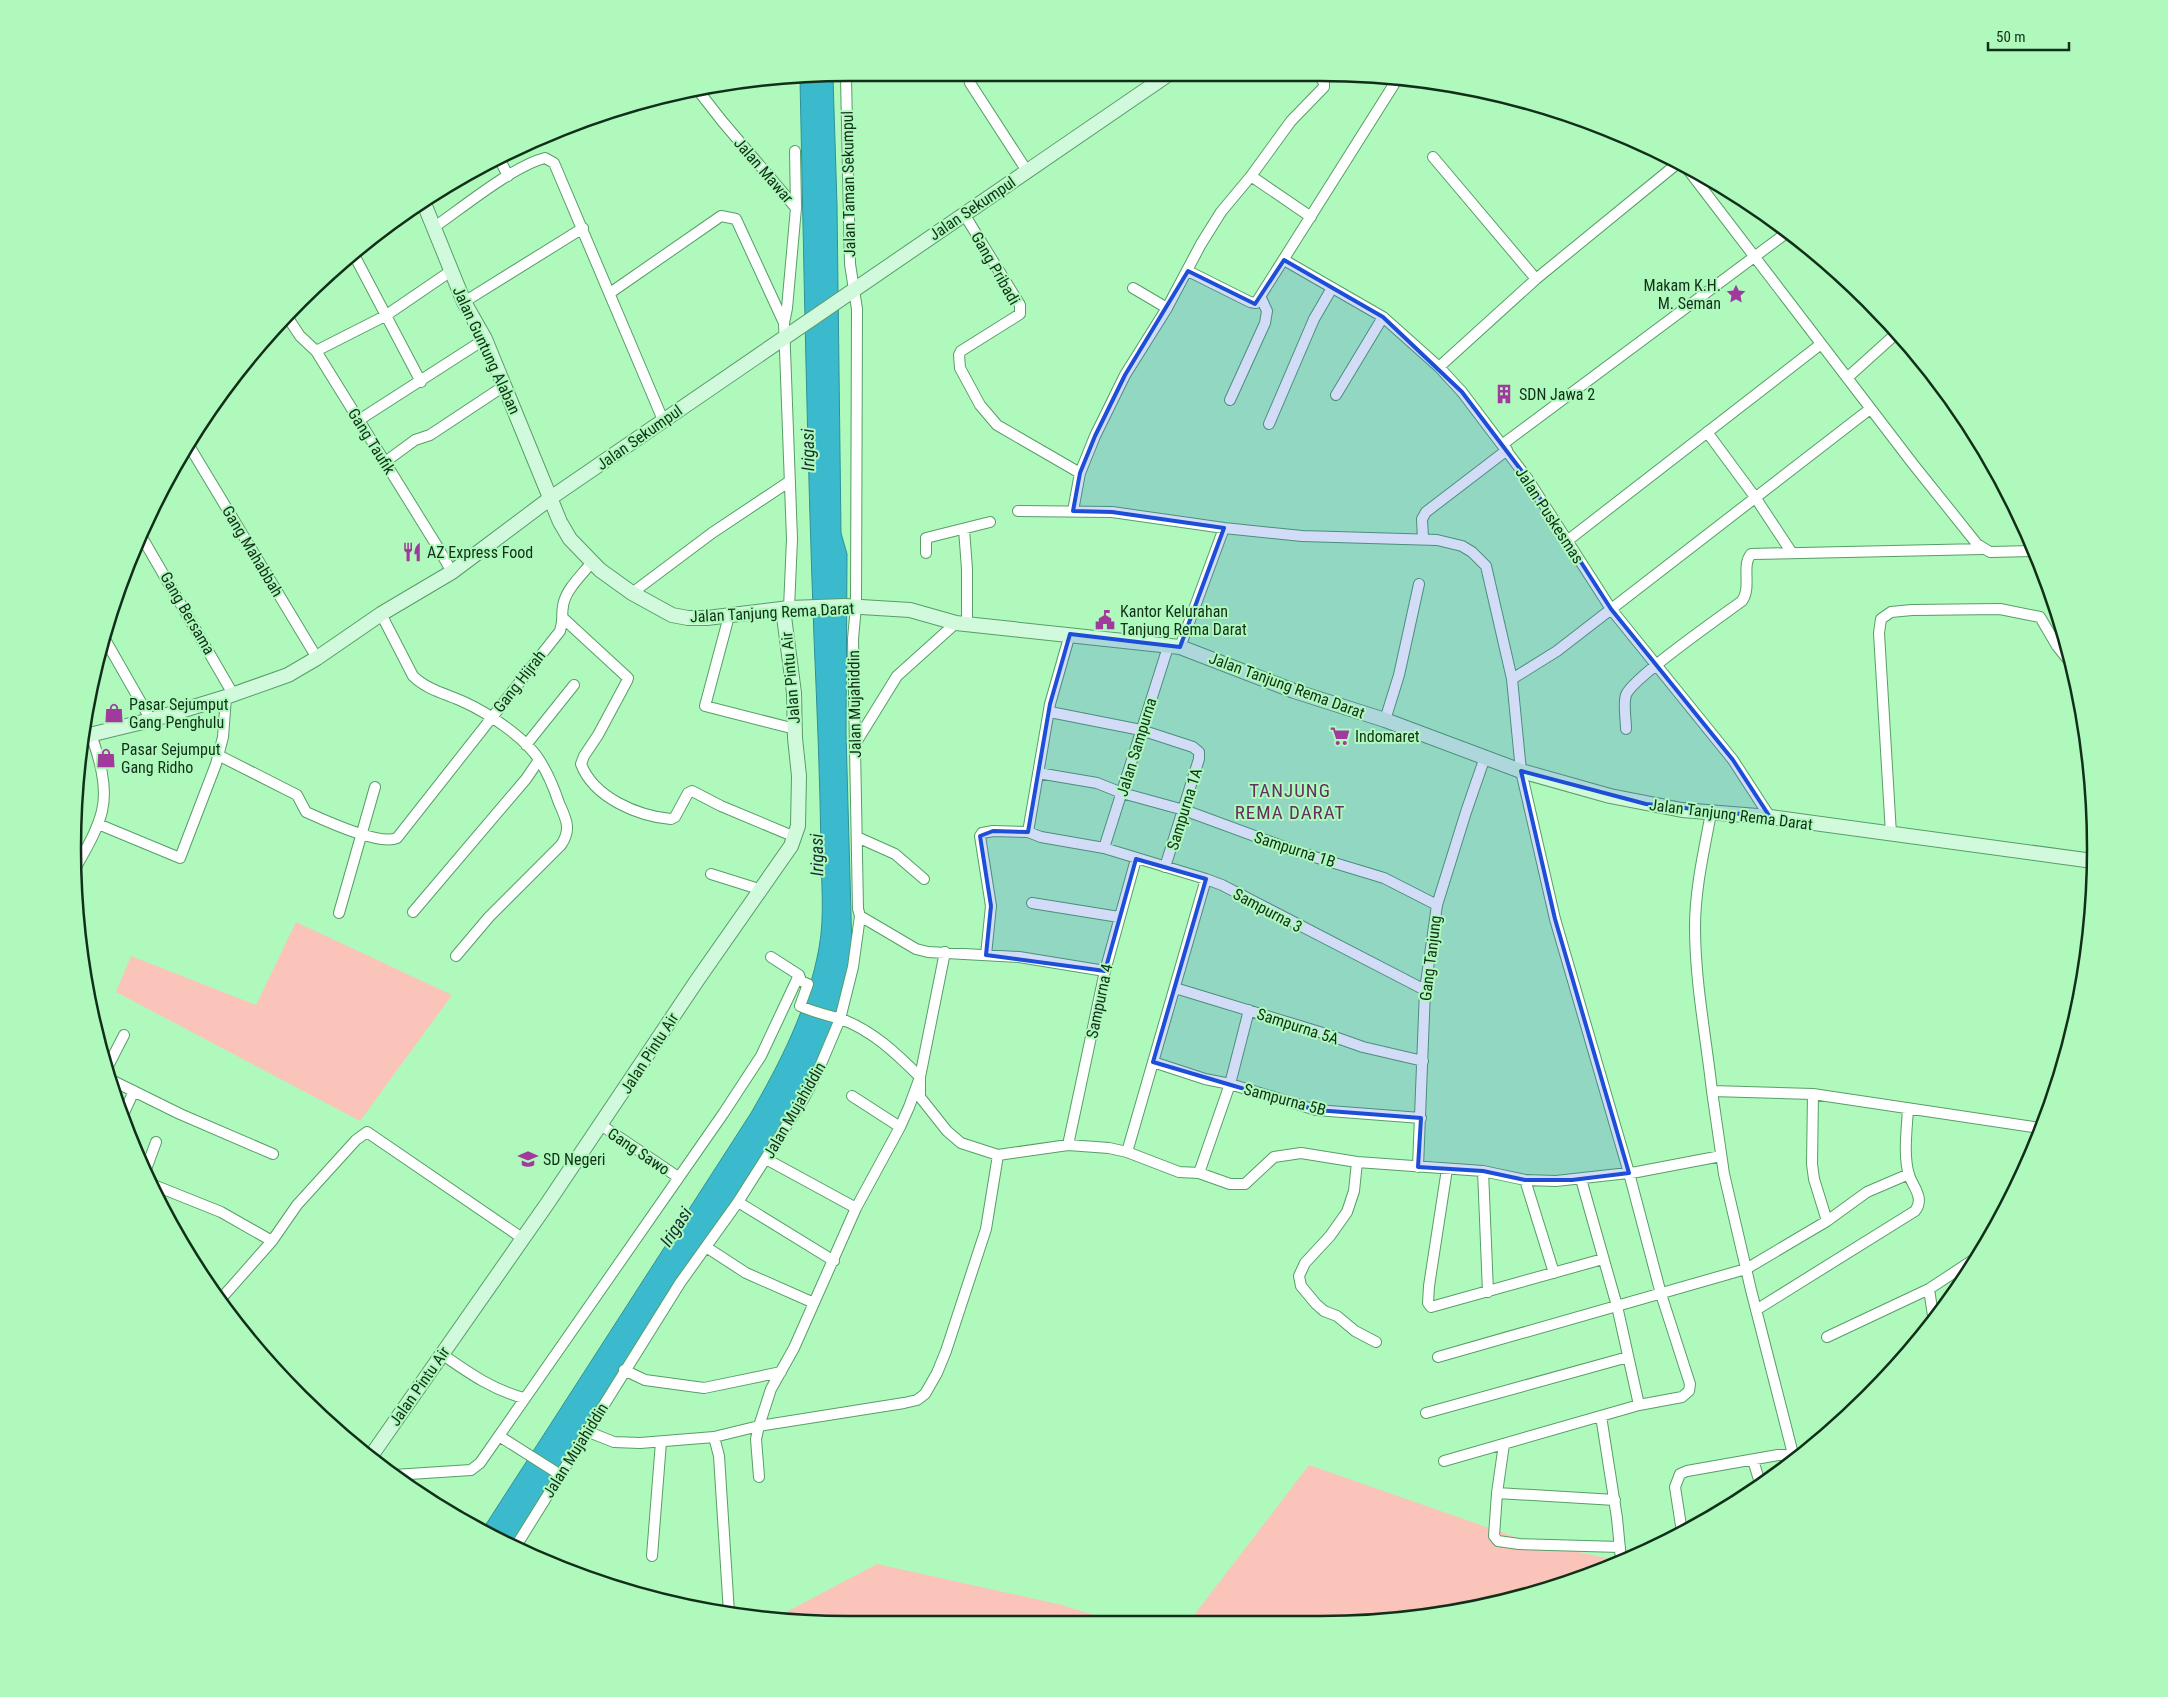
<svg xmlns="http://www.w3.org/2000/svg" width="2168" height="1697" font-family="'Roboto Condensed',sans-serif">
  <rect width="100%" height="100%" fill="#aff9bd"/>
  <path fill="#fbc4bb" d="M 296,922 L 452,995 L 360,1121 L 116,992 L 131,956 L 256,1005 Z
    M 1309,1465 L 1518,1538 L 1618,1561 L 1569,1583 L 1471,1610 L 1371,1623 L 1188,1623 Z
    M 877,1564 L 1062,1605 L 1123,1624 L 848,1624 L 789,1619 L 788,1611 Z"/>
  <path fill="#3cbacd" stroke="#2f9197" d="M 833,78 L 837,205 L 841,533 L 847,554 L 846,733 L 852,951 L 840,1008 L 810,1080 L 724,1218 L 513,1545 L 483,1529 L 751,1113 C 781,1061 808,1008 819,948 C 825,916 821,881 821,848 C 820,778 817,708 814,637 C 807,451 804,265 800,79 Z"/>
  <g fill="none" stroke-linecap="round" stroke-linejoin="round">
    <defs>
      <path id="street" d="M 969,77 L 970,83 L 1027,171
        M 697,89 L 722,121 L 796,208 L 787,308 L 784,323
        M 795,151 L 796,208
        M 1433,157 L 1536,279
        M 499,158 L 508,176
        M 1686,167 L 1913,464 L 1977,544 L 1990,552 L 2032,551
        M 1251,176 L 1311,217
        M 964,214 L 1020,305 L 1020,314 L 961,351 L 959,355 L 960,368 L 980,405 L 997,425 L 1080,473
        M 433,228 C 462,208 513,166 545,158 L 554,163 L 663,420
        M 353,253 L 421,382
        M 1284,260 L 1383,317 L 1439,367 L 1462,392 L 1527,478 L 1611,609 L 1733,760 L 1770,817
        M 1188,271 L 1250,302 L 1256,303 L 1398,78
        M 610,293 L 721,216 L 736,219 L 784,323 L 792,539 L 789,608
        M 464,302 L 583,228
        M 1167,308 L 1201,244 L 1221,212 L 1251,176 L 1291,121 L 1324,87 L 1324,83 L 1319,75
        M 286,315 L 300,336 L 316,351 L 437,546 L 452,572
        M 316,351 L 385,316 L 451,271
        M 1439,367 L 1536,279 L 1678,163
        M 1847,378 L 1898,332
        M 1336,395 L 1383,317
        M 1230,400 L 1265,323 L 1267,311 L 1261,298
        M 359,420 L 485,339
        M 1269,424 L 1314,319 L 1332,288
        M 1707,432 L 1755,497 L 1792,553
        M 188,444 L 317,658
        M 1503,444 L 1789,231
        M 385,462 L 415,440 L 430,435 L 504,386
        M 1018,511 L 1112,512 L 1224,528 L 1302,536 L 1437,540 L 1462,546 L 1472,552 L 1486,566 L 1512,679 L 1521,771 L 1555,919 L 1629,1173 L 1661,1294 L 1690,1384 L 1689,1391 L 1682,1397 L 1639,1405
        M 1073,511 L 1080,473 L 1095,436 L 1125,375 L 1167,308 L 1133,288
        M 964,529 L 967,569 L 967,623
        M 140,534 L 233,694
        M 1423,539 L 1422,519 L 1426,512 L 1507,450
        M 1567,541 L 1821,344
        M 926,553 L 926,538 L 990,522
        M 632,593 L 712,533 L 790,481
        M 381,614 L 413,676 C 427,690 447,694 464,702 C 488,713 526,738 540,761 C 548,774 554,788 559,803 C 566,819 572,829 561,845 L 489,917 L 456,956
        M 729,616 L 705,706 L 795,729
        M 564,619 L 628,678 L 627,681 L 598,735 L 584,756 L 581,764 C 594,798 638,816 671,819 L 675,817 L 688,793 L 692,791 L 721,806 L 795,837
        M 103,636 L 151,720
        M 1180,647 L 1224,528
        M 1512,679 L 1557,651 L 1870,409
        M 1050,712 L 1141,730 L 1193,747 L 1199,752 L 1199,759 L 1165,867
        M 1385,720 L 1399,675 L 1419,584
        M 1626,729 C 1626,719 1623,704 1626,695 C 1631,679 1723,615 1742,601 C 1752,587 1741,566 1751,554 L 1983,549
        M 855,744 L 897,676 L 956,623
        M 526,745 L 574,685
        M 218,755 L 297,795 L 306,812 C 324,820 379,846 397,838 L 560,631 C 564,619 561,617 563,606 C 565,590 582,575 592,562
        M 1038,773 L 1097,783 L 1122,793 L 1184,810 L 1298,852 L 1384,878 L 1437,905
        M 1711,813 C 1704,851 1695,889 1695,927 C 1695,982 1706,1037 1712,1091
        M 98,824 L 180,858 L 216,764 L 223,737 L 226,697
        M 1028,832 L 1050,704 L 1070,634
        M 1891,834 L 1879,633 L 1881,619 L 1891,612 L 1912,610 L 2000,609 L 2040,617 L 2057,646 L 2069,661
        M 857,837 L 895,854 L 924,879
        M 1104,848 L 1168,647
        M 74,871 C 84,852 97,832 102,811 C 108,786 99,758 91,734
        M 711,874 L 762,890
        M 1032,903 L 1119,917
        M 413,912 L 526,779 L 539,760
        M 339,913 L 375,787
        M 860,916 L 916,949 L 928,952 L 1019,957 L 1105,971
        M 986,955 L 991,906 L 980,836 L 982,833 L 993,831 L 1028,832 L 1041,837 L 1104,848 L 1206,879 L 1222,885 L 1425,990
        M 771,957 L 799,975 L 801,981 L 808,984 L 800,1006 C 813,1012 827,1015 841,1019 C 872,1030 897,1054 920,1077 L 920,1097 L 947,1131 L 961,1143 L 998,1155
        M 1175,988 L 1326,1034 L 1363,1047 L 1423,1061
        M 1153,1062 L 1205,1079 L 1230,1084 L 1316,1110 L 1421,1118
        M 106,1070 L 124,1035
        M 109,1079 L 180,1114 L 273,1154
        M 1813,1094 L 1812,1164 L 1814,1179 L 1827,1221
        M 852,1096 L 900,1127
        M 122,1117 L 134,1091
        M 601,1125 L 678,1177
        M 1068,1145 L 1105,971 L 1136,859
        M 1127,1152 L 1206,879
        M 766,1159 L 856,1208
        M 1357,1162 L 1354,1191 L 1347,1212 L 1330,1236 L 1305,1263 L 1299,1276 L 1301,1286 L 1316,1304 L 1324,1311 L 1337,1316 L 1355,1331 L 1376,1342
        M 1418,1167 L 1425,990 L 1437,905 L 1466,812 L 1485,757
        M 1447,1169 L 1429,1286 L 1428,1303 L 1431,1307 L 1603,1259
        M 1483,1171 L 1488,1292
        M 145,1172 L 156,1142
        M 1199,1173 L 1230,1184 L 1245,1184 L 1274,1157 L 1301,1153 L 1357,1162 L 1483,1171 L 1525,1180 L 1556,1181 L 1637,1172 L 1721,1156
        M 1525,1180 L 1554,1273
        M 151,1184 L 221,1212 L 272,1241
        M 738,1202 L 834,1261
        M 706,1247 L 746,1273 L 814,1303
        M 1929,1289 L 1934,1322
        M 219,1301 L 272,1241 L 297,1205 L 356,1140 L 367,1132 L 522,1238
        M 1756,1310 L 1915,1211 C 1925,1198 1913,1187 1909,1175 C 1903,1155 1907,1129 1908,1108
        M 1827,1337 L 1929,1289 L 1973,1260
        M 443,1355 C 469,1373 493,1390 524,1398
        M 1438,1357 L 1746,1269 L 1827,1221 L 1867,1192 L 1909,1174
        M 624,1370 L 645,1380 L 704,1388 L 781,1372
        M 1426,1413 L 1628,1357
        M 1601,1416 L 1617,1518 L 1621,1560
        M 586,1431 L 614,1442 L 640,1443 L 714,1437 L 719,1456 L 729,1613
        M 499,1436 L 559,1474
        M 714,1437 L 759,1426 L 771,1389 L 794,1348 L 856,1208 L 900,1127 L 909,1107 L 920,1077 L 945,952
        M 1504,1444 L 1497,1493 L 1494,1536 L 1498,1541 L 1519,1544 L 1620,1547
        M 1794,1458 L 1751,1290 L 1724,1174 L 1712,1091 L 1813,1094 L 2040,1128
        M 1753,1460 L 1760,1483
        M 1444,1461 L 1639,1405 L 1617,1306 L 1581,1179
        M 394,1475 L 471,1470 L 480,1463 L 723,1114 L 761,1056 L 799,975
        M 759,1477 L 756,1439 L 759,1426 L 904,1403 L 917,1400 L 925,1394 L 937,1373 L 946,1351 L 986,1229 L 998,1155 L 1068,1145 L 1109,1148 L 1127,1152 L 1179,1172 L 1199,1173 L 1230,1084 L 1249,1010
        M 1497,1493 L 1615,1500
        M 1682,1532 L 1675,1487 L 1680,1474 L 1687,1471 L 1778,1455 L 1798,1455
        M 516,1546 L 680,1283 L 738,1202 L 804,1098 L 818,1071 L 840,1019 L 853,967 L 860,916 L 858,909 L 853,639 L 856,606 L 857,309 L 850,264 L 846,78
        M 652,1556 L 661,1442"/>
      <path id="secondary" d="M 423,201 L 464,302 L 485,339 L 560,522 L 570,539 L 600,570 L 632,593 L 672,615 L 688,618 L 707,618 L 789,608 L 845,606 L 910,610 L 956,623 L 1180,647 L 1294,691 L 1385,720 L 1521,771 L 1610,796 L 1682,810 L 1770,817 L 2093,861
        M 81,737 L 151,720 L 226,697 L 288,675 L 317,658 L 381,614 L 452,572 L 552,497 L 1166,76
        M 371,1456 L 547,1204 L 698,979 L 791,846 L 798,826 L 799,776 L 795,738 L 794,693 L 783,609"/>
    </defs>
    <use href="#street" stroke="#579e67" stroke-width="12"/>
    <use href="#secondary" stroke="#579e67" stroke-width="16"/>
    <use href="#street" stroke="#fff" stroke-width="10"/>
    <use href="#secondary" stroke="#d1f9db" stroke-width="14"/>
  </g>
  <path fill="#1d4ed8" fill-opacity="0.2" stroke="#1d4ed8" stroke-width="4" stroke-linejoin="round" d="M 1284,260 L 1383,317 L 1462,392 L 1527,478 L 1611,609 L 1733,760 L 1770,817 L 1646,804 L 1521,771 L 1555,919 L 1629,1173 L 1572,1180 L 1525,1180 L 1483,1171 L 1418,1167 L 1421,1118 L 1316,1110 L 1153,1062 L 1206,879 L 1136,859 L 1105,971 L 986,955 L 991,906 L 980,836 L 993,831 L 1028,832 L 1050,704 L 1070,634 L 1180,647 L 1224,528 L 1112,512 L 1073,511 L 1080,473 L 1095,436 L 1125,375 L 1188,271 L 1255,304 Z"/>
  <defs>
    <symbol id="sight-bare" viewBox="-9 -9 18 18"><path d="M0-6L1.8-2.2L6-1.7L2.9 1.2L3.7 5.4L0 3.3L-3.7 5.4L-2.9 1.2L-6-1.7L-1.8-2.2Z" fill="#a13a9d" stroke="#aff9bd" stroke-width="2.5" paint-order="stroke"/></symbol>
    <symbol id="building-bare" viewBox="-9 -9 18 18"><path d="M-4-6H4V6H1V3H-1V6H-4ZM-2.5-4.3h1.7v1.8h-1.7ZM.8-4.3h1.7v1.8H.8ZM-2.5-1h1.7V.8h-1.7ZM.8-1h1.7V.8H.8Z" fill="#a13a9d" stroke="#aff9bd" stroke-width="2.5" paint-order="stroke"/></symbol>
    <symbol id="restaurant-bare" viewBox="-9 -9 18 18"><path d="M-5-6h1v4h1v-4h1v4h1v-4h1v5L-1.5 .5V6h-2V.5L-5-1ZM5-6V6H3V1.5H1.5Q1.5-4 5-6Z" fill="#a13a9d" stroke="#aff9bd" stroke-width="2.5" paint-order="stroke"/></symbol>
    <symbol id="civic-bare" viewBox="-9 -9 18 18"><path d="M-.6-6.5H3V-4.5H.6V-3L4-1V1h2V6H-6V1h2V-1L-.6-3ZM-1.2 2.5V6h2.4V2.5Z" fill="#a13a9d" stroke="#aff9bd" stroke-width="2.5" paint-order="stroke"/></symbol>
    <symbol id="shop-bare" viewBox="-9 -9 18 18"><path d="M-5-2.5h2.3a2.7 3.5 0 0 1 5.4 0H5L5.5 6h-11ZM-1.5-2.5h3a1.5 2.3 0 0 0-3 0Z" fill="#a13a9d" stroke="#aff9bd" stroke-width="2.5" paint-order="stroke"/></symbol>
    <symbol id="supermarket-bare" viewBox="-9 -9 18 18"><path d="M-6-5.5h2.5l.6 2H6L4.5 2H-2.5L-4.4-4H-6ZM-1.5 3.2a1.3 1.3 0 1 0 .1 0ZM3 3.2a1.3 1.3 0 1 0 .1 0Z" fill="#a13a9d" stroke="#aff9bd" stroke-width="2.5" paint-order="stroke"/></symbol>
    <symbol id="school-bare" viewBox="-9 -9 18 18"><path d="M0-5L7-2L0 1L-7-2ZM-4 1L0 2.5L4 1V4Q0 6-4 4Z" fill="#a13a9d" stroke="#aff9bd" stroke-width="2.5" paint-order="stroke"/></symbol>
  </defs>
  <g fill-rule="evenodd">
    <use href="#sight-bare" x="1722" y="280" width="28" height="28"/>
    <use href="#building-bare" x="1490" y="380" width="28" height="28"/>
    <use href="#restaurant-bare" x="398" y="538" width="28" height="28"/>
    <use href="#civic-bare" x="1091" y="606" width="28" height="28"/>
    <use href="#shop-bare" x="100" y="699" width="28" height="28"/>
    <use href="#supermarket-bare" x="1326" y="722" width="28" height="28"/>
    <use href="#shop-bare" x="92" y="744" width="28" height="28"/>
    <use href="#school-bare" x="514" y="1145" width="28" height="28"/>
  </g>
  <g text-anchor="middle" stroke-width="4" stroke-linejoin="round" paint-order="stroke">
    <g font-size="16" fill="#123019" stroke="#aff9bd">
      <text transform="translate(764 170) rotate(49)" y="6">Jalan Mawar</text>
      <text transform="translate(848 184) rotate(-91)" y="6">Jalan Taman Sekumpul</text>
      <text transform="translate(972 208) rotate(-34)" y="6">Jalan Sekumpul</text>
      <text transform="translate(996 268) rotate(60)" y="6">Gang Pribadi</text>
      <text transform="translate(487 350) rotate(65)" y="6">Jalan Guntung Alaban</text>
      <text transform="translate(639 437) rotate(-35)" y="6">Jalan Sekumpul</text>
      <text transform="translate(372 441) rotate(58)" y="6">Gang Taufik</text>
      <text transform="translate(1550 515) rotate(57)" y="6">Jalan Puskesmas</text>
      <text transform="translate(253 551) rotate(59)" y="6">Gang Mahabbah</text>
      <text transform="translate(772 612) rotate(-3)" y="6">Jalan Tanjung Rema Darat</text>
      <text transform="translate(188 613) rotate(60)" y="6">Gang Bersama</text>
      <text transform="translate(790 678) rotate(-95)" y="6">Jalan Pintu Air</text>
      <text transform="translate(519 681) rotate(-52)" y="6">Gang Hijrah</text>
      <text transform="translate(1287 685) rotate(20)" y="6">Jalan Tanjung Rema Darat</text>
      <text transform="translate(854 704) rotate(-91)" y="6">Jalan Mujahiddin</text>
      <text transform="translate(1136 747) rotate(-73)" y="6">Jalan Sampurna</text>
      <text transform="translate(1184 809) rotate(-73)" y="6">Sampurna 1A</text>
      <text transform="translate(1731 814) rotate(7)" y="6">Jalan Tanjung Rema Darat</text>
      <text transform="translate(1295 849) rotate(18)" y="6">Sampurna 1B</text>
      <text transform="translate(1268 910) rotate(28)" y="6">Sampurna 3</text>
      <text transform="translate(1430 958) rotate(-83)" y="6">Gang Tanjung</text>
      <text transform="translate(1099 1001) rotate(-78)" y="6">Sampurna 4</text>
      <text transform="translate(1298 1026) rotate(18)" y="6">Sampurna 5A</text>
      <text transform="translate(649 1053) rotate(-57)" y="6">Jalan Pintu Air</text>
      <text transform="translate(1285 1099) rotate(15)" y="6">Sampurna 5B</text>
      <text transform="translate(794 1110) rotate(-60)" y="6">Jalan Mujahiddin</text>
      <text transform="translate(639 1151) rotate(34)" y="6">Gang Sawo</text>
      <text transform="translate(419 1386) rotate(-55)" y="6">Jalan Pintu Air</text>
      <text transform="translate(575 1450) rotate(-58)" y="6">Jalan Mujahiddin</text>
    </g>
    <g font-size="16" fill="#123019" stroke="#aff9bd" text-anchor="start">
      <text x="1721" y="291" text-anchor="end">Makam K.H.<tspan x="1721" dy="18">M. Seman</tspan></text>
      <text x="1519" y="400">SDN Jawa 2</text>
      <text x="427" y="558">AZ Express Food</text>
      <text x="1120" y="617">Kantor Kelurahan<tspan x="1120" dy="18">Tanjung Rema Darat</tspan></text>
      <text x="129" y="710">Pasar Sejumput<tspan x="129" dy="18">Gang Penghulu</tspan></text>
      <text x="1355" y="742">Indomaret</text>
      <text x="121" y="755">Pasar Sejumput<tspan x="121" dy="18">Gang Ridho</tspan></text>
      <text x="543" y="1165">SD Negeri</text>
    </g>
    <g font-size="18" font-style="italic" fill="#182d31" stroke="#aff9bd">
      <text transform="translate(808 450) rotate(-91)" y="6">Irigasi</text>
      <text transform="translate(817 855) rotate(-91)" y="6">Irigasi</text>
      <text transform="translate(676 1227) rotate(-57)" y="6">Irigasi</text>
    </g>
    <g font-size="19" letter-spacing="1" fill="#633060" stroke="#aff9bd">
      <text x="1290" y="797">TANJUNG<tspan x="1290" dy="22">REMA DARAT</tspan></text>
    </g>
  </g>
  <path d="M0 0H2168V1697H0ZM848 81H1320A767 767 0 0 1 2087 848V849A767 767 0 0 1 1320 1616H848A767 767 0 0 1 81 849V848A767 767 0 0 1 848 81Z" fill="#aff9bd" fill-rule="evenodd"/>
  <path fill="none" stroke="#123019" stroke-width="2.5" d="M848 81H1320A767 767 0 0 1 2087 848V849A767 767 0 0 1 1320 1616H848A767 767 0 0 1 81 849V848A767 767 0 0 1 848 81Z"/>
  <path d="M1988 42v8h81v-8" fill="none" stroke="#123019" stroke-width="2.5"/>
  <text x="1996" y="42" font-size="15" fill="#123019" stroke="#aff9bd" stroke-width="4" paint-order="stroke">50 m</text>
</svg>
